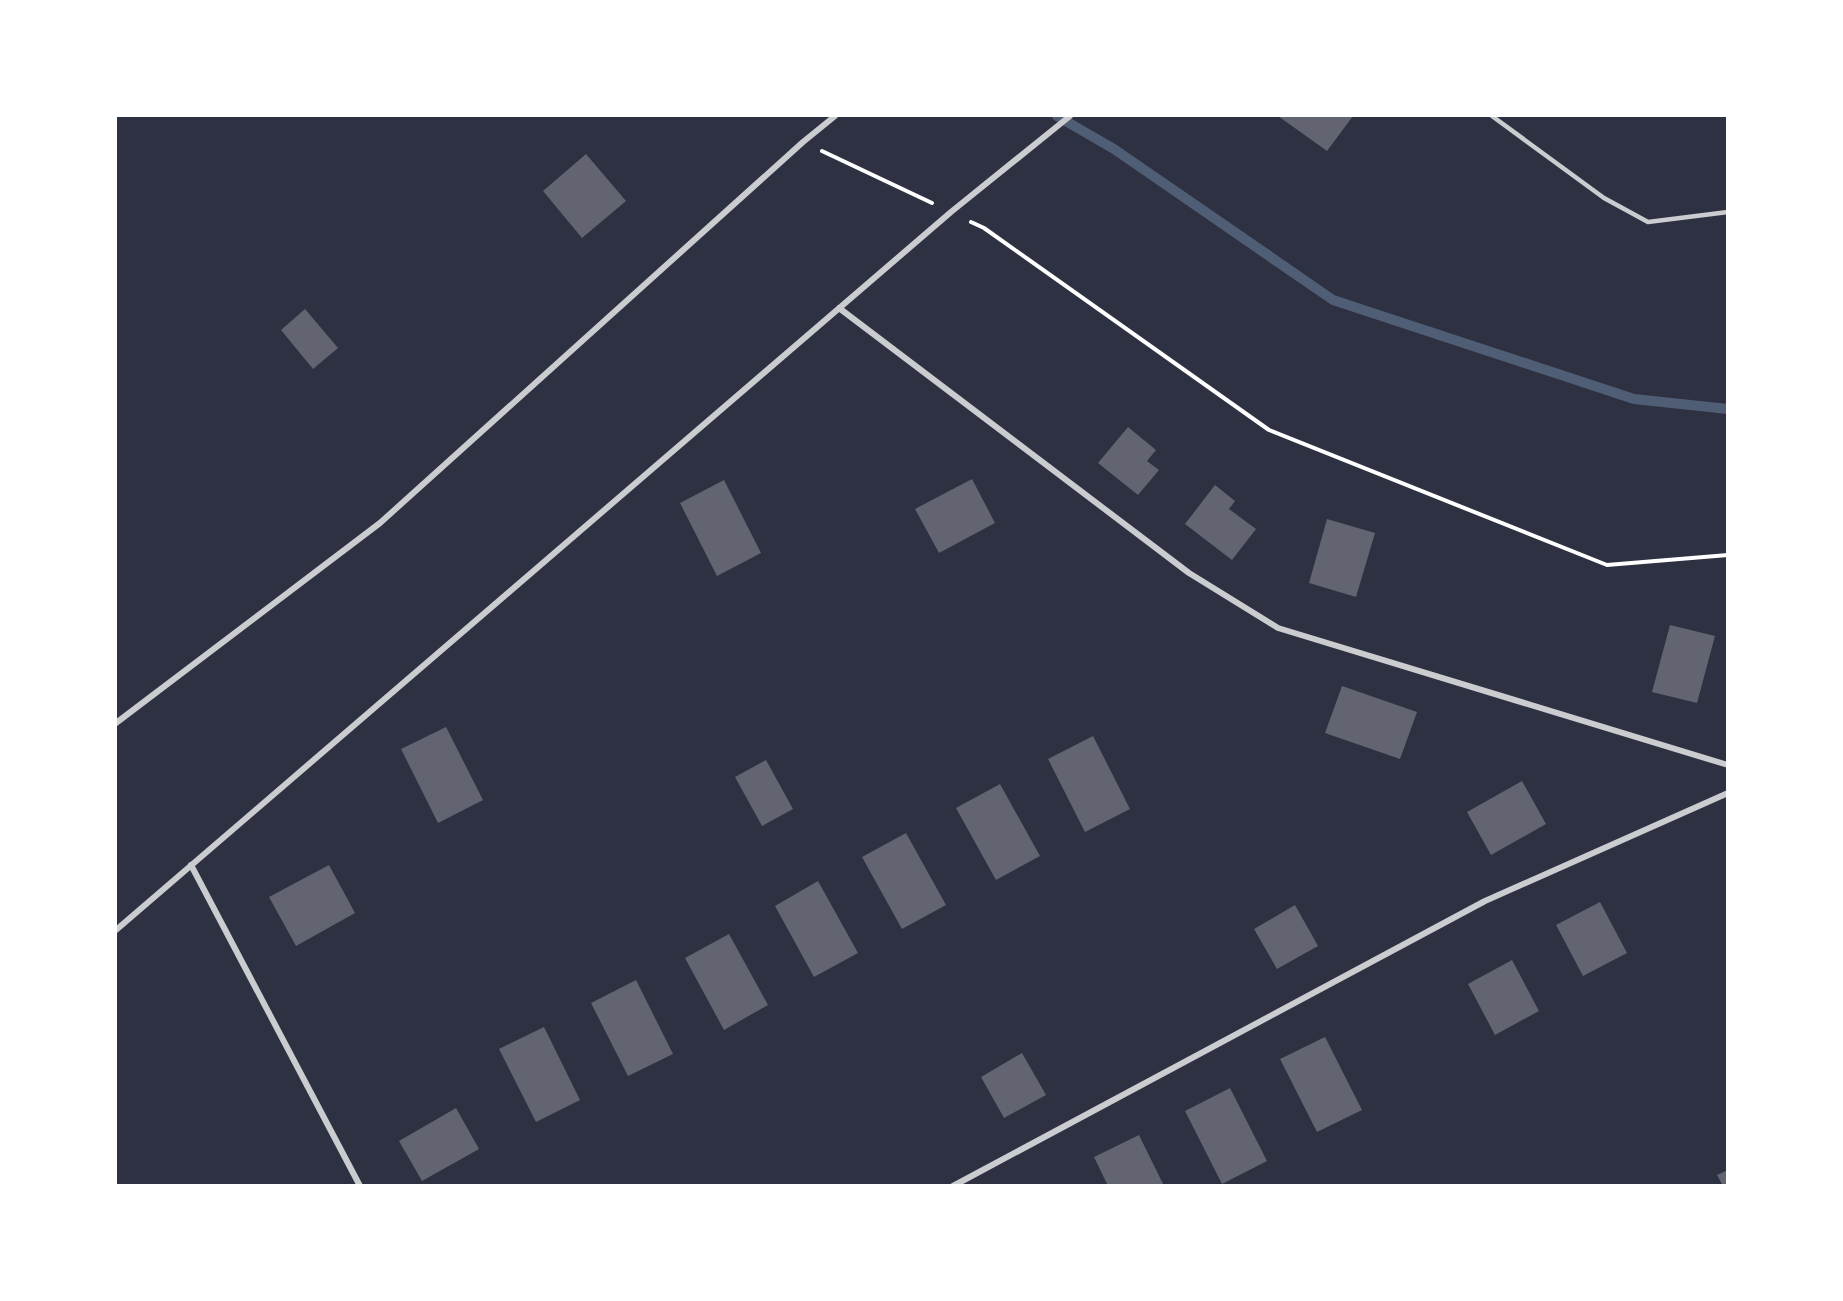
<svg xmlns="http://www.w3.org/2000/svg" width="1843" height="1301" font-family="'Noto Sans',sans-serif">
  <rect width="100%" height="100%" fill="#2d3142"/>
  <g fill="none" stroke-linecap="round" stroke-linejoin="round">
    <path stroke="#4f5d75" stroke-width="10" d="M 1057,116 L 1114,149 L 1333,300 L 1634,399 L 1728,409"/>
  </g>
  <path fill="#626471" d="M 1278,116 L 1353,116 L 1327,151 Z
    M 586,154 L 626,201 L 582,238 L 543,191 Z
    M 305,309 L 338,348 L 313,369 L 281,330 Z
    M 1128,427 L 1156,450 L 1147,461 L 1159,470 L 1138,495 L 1098,463 Z
    M 972,479 L 995,523 L 939,553 L 915,509 Z
    M 724,480 L 761,553 L 717,576 L 680,503 Z
    M 1215,485 L 1235,501 L 1229,509 L 1256,529 L 1232,560 L 1185,524 Z
    M 1327,519 L 1375,533 L 1356,597 L 1309,583 Z
    M 1670,625 L 1715,636 L 1697,703 L 1652,692 Z
    M 1342,686 L 1417,712 L 1400,759 L 1325,733 Z
    M 446,727 L 483,800 L 438,823 L 401,749 Z
    M 1093,736 L 1130,809 L 1085,832 L 1048,759 Z
    M 766,760 L 793,809 L 762,826 L 735,777 Z
    M 1522,781 L 1546,824 L 1491,855 L 1467,812 Z
    M 1000,784 L 1040,856 L 996,880 L 956,808 Z
    M 906,833 L 946,905 L 902,929 L 862,857 Z
    M 329,865 L 355,913 L 296,946 L 269,897 Z
    M 818,881 L 858,953 L 814,977 L 775,906 Z
    M 1600,902 L 1627,953 L 1583,976 L 1556,925 Z
    M 1295,905 L 1318,946 L 1277,969 L 1254,929 Z
    M 729,934 L 768,1005 L 724,1030 L 685,958 Z
    M 1512,960 L 1539,1011 L 1495,1035 L 1468,984 Z
    M 636,980 L 673,1054 L 628,1076 L 591,1003 Z
    M 544,1027 L 580,1100 L 536,1122 L 499,1049 Z
    M 1325,1037 L 1362,1110 L 1317,1132 L 1280,1059 Z
    M 1022,1053 L 1046,1095 L 1004,1118 L 981,1077 Z
    M 1230,1088 L 1267,1161 L 1222,1184 L 1185,1111 Z
    M 456,1108 L 479,1149 L 422,1181 L 399,1141 Z
    M 1139,1135 L 1164,1186 L 1108,1186 L 1094,1157 Z
    M 1728,1170 L 1728,1186 L 1723,1186 L 1717,1175 Z"/>
  <g fill="none" stroke-linecap="round" stroke-linejoin="round">
    <path stroke="#fff" stroke-width="4" d="M 822,151 L 932,203
      M 971,222 L 984,228 L 1269,430 L 1607,565 L 1728,555"/>
    <path stroke="#caccd0" stroke-width="4.5" d="M 1492,116 L 1604,198 L 1648,222 L 1728,212"/>
    <path stroke="#caccd0" stroke-width="6" d="M 839,308 L 1189,573 L 1278,628 L 1728,765
      M 116,723 L 380,523 L 803,142 L 835,116
      M 191,865 L 360,1186
      M 116,930 L 951,212 L 1070,116
      M 953,1186 L 1485,901 L 1728,793"/>
  </g>
  <rect width="1843" height="1301" fill="none" stroke="#ffffff" stroke-width="234"/>
</svg>
